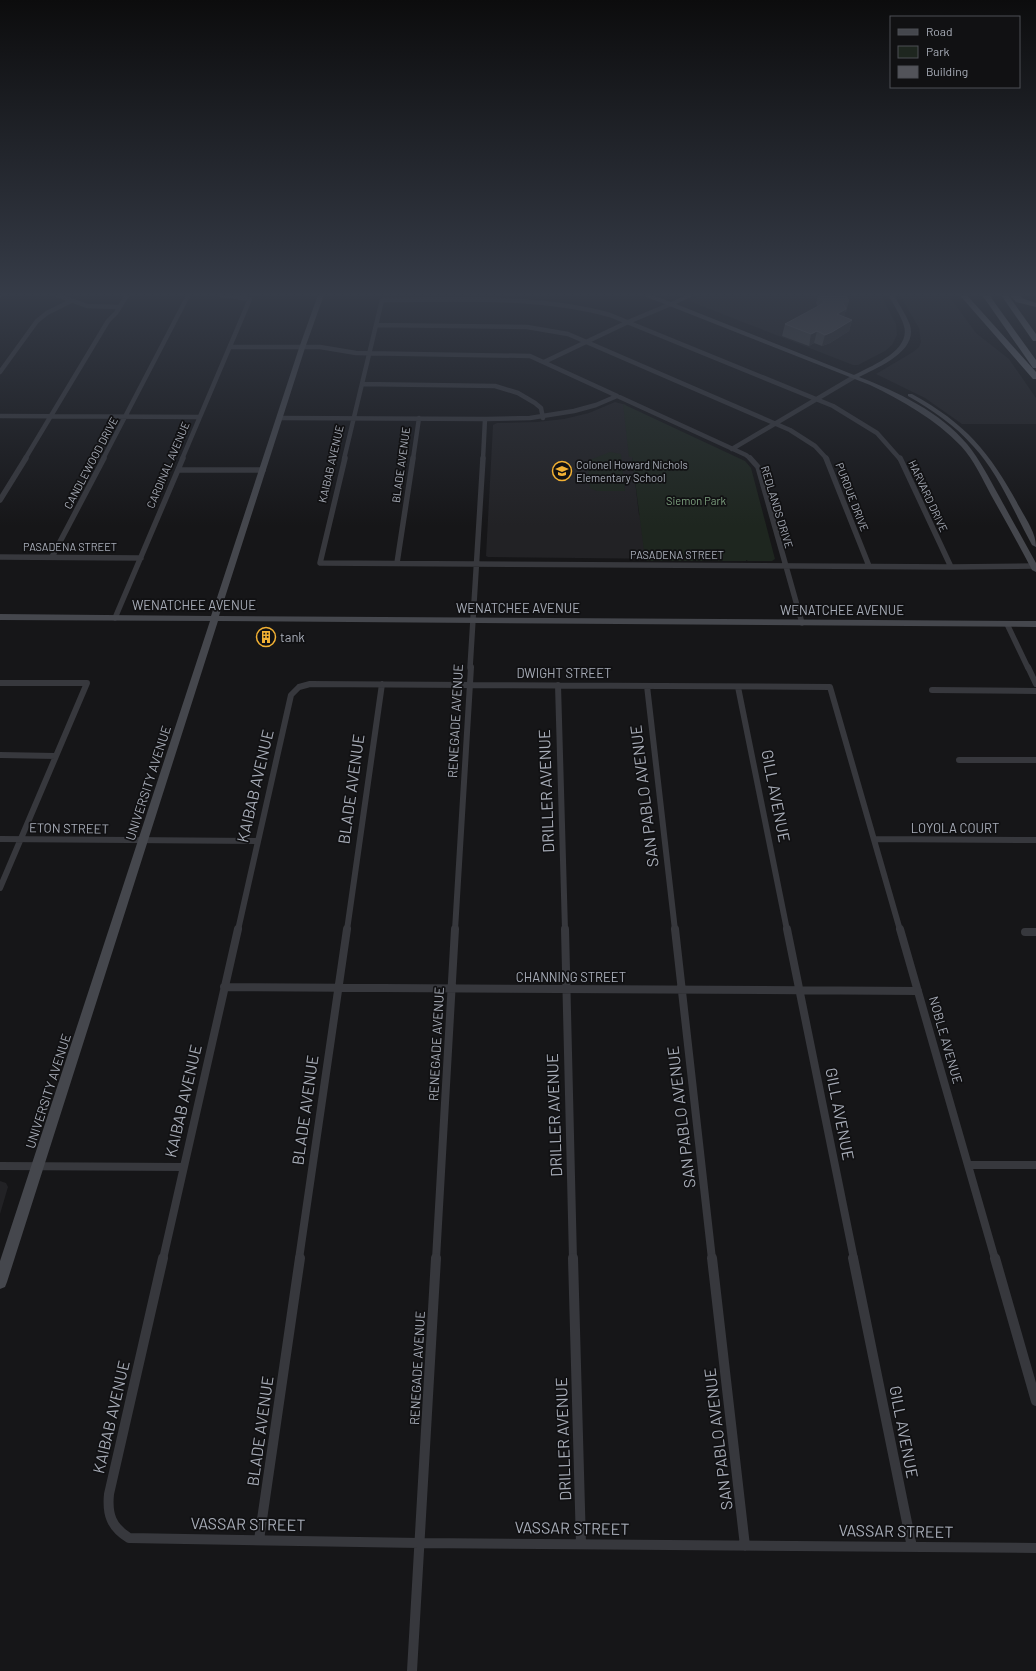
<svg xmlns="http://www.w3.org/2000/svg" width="1036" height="1671" font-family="Barlow,sans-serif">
  <rect width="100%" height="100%" fill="#161618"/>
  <path fill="#222225" d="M 707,292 L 879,292 L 896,324 L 897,335 L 892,345 L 885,351 L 858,365 L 853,365 L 689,301 Z
    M 898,292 L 946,292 L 976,333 L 1009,359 L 1036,398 L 1036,424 L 962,424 L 925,398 L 876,374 L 913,352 L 919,347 L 921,342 L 919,328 Z
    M 615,402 L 626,405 L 639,515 L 769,560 L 488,557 L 486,556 L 493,425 L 497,423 L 537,422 L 564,419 L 589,413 Z
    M 0,1181 L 6,1183 L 8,1187 L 0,1214 Z"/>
  <path fill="#1e261f" d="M 623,404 L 745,461 L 751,468 L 775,559 L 772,561 L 748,561 L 746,560 L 746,561 L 696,561 L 695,559 L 695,561 L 647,561 L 645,559 L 632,457 L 629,457 Z
    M 610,452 L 621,454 L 625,491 L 597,491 L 590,488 L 587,461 Z"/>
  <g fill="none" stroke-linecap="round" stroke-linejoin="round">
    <path stroke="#37383d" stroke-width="4.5" d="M 49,292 L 87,306 L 119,307
      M 376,325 L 527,327 L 568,334 L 790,430 L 815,446 L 827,459
      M 230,347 L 320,347 L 356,353 L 530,356 L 746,455 L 751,459
      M 544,362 L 628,322 L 671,304
      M 0,372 L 37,321 L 47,313 L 71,301
      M 362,384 L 495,386 L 518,393 L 535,403 L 541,408 L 543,418
      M 0,416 L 200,417
      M 280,418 L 486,419 L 530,418 L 574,411 L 596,405 L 617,396
      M 732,449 L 854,377
      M 25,459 L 108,321 L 116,313 L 129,292
      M 103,459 L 190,292
      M 182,459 L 250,299 L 201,292
      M 344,459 L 382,300 C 458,300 536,295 610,315 L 833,406 L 877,433 L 900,459
      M 413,459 L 419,418
      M 483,459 L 485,419"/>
    <path stroke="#37383d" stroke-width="5.5" d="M 345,458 L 320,563 L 951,567
      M 750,458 L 758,467 L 802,623
      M 826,458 L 869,566
      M 900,458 L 951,567
      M 178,470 L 263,470
      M 0,500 L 26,458
      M 0,557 L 141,558
      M 52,557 L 104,458
      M 397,563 L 413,458
      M 951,567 L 1034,566
      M 115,618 L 183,458
      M 1007,624 L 1028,668
      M 470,668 L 483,458"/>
    <path stroke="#37383d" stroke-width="6" d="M 1028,667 L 1036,684
      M 0,683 L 87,683 L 0,888
      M 558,685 L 565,930
      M 647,686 L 675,930
      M 738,687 L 787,930
      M 932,690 L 1036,691
      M 0,755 L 56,756
      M 959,760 L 1036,760
      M 0,839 L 257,841
      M 874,839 L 1036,840
      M 238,930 L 291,695 L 299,687 L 310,684 L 830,687 L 900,930
      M 347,930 L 382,684
      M 455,930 L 471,667"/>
    <path stroke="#37383d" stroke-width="8" d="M 565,929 L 573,1259
      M 675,929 L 712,1259
      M 787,929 L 854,1259
      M 900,929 L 995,1259
      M 1025,932 L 1036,932
      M 224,987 L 918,991
      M 968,1165 L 1036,1165
      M 0,1166 L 183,1167
      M 163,1259 L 238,929
      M 299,1259 L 347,929
      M 436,1259 L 455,929"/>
    <path stroke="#37383d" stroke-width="10" d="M 163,1258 L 109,1494 C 107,1514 111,1527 129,1538 L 419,1543 L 1036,1548
      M 573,1258 L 581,1544
      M 712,1258 L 745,1546
      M 853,1258 L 912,1547
      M 995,1258 L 1036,1401
      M 259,1540 L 300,1258
      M 412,1671 L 436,1258"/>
    <path fill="#45474d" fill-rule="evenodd" d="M 8,292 L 0,297 L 0,293 Z
      M 319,292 L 325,292 L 305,348 L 219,616 L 1036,621 L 1036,627 L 218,621 L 7,1282 L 5,1287 L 0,1289 L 0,1261 L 210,621 L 0,620 L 0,614 L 211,616 L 299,348 Z
      M 634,292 L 643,292 L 671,302 L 693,292 L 701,292 L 676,304 L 854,375 C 871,366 911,351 904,326 C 901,315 892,303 887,292 L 892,292 C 898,303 906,314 910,325 C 918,352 876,368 859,377 C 898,392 940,412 967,444 C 980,460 989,478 999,496 C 1011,518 1024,541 1036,563 L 1036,572 L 1032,570 C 1019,545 1005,520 991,495 C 982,478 974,460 961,446 C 935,419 903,401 870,385 Z
      M 908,394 L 912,394 C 967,424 991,454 1020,508 C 1027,521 1036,533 1036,547 L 1032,545 C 1014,512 999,474 973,446 C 955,425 932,410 908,396 Z"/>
    <path fill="#63666e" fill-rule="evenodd" d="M 957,292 L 964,292 L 1036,372 L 1036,379 L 1033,379 Z
      M 980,292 L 987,292 L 1036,360 L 1036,368 L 1033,368 Z
      M 999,292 L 1006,292 L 1036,334 L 1036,341 L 1033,341 Z
      M 1007,292 L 1015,292 L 1022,298 L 1036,303 L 1036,307 L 1016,302 Z"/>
  </g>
  <path fill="#47494d" d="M 819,292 L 849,301 L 846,312 L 845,312 L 844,317 L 852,320 L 849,331 L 830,343 L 822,346 L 814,343 L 809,346 L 782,336 L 785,324 L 818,307 L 816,303 Z"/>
  <path fill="#2f3033" d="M 846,309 L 843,321 L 837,314 Z
    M 852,320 L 849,331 L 830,343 L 822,346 L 825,335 Z
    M 817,331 L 814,343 L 809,346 L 811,334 Z"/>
  <path fill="#525359" stroke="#5f6168" d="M 819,292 L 844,292 L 849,301 L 842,301 L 846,309 L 837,314 L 852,320 L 832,332 L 825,335 L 817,331 L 811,334 L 785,324 L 824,303 Z"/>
  <linearGradient id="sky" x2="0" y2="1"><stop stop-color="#0c0c0d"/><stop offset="0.56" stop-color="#363c48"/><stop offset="1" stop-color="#363c48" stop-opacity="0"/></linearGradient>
  <rect width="1036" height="526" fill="url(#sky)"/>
  <defs>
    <symbol id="school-ring" viewBox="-11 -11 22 22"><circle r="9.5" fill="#111113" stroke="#f2b134" stroke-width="1.5"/><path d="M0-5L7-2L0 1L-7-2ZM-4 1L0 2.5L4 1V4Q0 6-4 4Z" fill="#f2b134"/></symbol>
    <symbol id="building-ring" viewBox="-11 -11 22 22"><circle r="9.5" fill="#111113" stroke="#f2b134" stroke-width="1.5"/><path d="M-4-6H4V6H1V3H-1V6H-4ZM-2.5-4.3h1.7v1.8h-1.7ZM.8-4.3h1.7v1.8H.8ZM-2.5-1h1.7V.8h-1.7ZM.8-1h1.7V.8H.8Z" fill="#f2b134"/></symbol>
  </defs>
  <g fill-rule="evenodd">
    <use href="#school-ring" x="551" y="460" width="22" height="22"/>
    <use href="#building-ring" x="255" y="626" width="22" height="22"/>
  </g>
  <g text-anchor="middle" stroke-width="3.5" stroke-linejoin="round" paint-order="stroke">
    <g font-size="11" fill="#a8adb8" stroke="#111113">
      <text transform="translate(91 463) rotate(-62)" y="4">CANDLEWOOD DRIVE</text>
      <text transform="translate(331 464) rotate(-77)" y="4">KAIBAB AVENUE</text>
      <text transform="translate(168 465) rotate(-67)" y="4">CARDINAL AVENUE</text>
      <text transform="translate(401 465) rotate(-82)" y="4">BLADE AVENUE</text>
      <text transform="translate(928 496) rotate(65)" y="4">HARVARD DRIVE</text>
      <text transform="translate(852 497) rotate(69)" y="4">PURDUE DRIVE</text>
      <text transform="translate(777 507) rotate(73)" y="4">REDLANDS DRIVE</text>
      <text x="70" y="551">PASADENA STREET</text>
      <text x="677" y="559">PASADENA STREET</text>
    </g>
    <g font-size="11" fill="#a8adb8" stroke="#111113" text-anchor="start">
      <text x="576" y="469">Colonel Howard Nichols<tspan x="576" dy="13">Elementary School</tspan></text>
    </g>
    <g font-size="11" fill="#7fa381" stroke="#111113">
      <text x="696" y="505">Siemon Park</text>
    </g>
    <g font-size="13" fill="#a8adb8" stroke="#111113">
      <text x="194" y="610">WENATCHEE AVENUE</text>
      <text x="518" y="613">WENATCHEE AVENUE</text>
      <text x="842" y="615">WENATCHEE AVENUE</text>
      <text x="564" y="678">DWIGHT STREET</text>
      <text transform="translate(455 721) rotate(-87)" y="5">RENEGADE AVENUE</text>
      <text transform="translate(148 783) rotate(-72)" y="5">UNIVERSITY AVENUE</text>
      <text transform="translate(69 828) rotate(1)" y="5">ETON STREET</text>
      <text x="955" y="833">LOYOLA COURT</text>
      <text x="571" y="982">CHANNING STREET</text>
      <text transform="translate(946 1040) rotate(74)" y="5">NOBLE AVENUE</text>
      <text transform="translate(436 1044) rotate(-87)" y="5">RENEGADE AVENUE</text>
      <text transform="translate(48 1091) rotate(-72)" y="5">UNIVERSITY AVENUE</text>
      <text transform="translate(417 1368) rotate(-87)" y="5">RENEGADE AVENUE</text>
    </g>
    <g font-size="13" fill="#a8adb8" stroke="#111113" text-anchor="start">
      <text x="280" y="642">tank</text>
    </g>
    <g font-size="16" fill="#a8adb8" stroke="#111113">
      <text transform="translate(255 786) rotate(-77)" y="6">KAIBAB AVENUE</text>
      <text transform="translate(351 789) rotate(-82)" y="6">BLADE AVENUE</text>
      <text transform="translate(546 791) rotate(-92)" y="6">DRILLER AVENUE</text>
      <text transform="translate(644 796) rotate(-97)" y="6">SAN PABLO AVENUE</text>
      <text transform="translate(776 796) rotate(79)" y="6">GILL AVENUE</text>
      <text transform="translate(183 1101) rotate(-77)" y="6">KAIBAB AVENUE</text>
      <text transform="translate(305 1110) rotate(-82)" y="6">BLADE AVENUE</text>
      <text transform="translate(840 1114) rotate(79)" y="6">GILL AVENUE</text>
      <text transform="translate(554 1115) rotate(-92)" y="6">DRILLER AVENUE</text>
      <text transform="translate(681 1117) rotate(-97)" y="6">SAN PABLO AVENUE</text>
      <text transform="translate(111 1417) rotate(-77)" y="6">KAIBAB AVENUE</text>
      <text transform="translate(260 1431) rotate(-82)" y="6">BLADE AVENUE</text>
      <text transform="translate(904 1432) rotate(79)" y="6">GILL AVENUE</text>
      <text transform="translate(563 1439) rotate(-92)" y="6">DRILLER AVENUE</text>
      <text transform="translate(718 1439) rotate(-97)" y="6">SAN PABLO AVENUE</text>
      <text transform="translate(248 1524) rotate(1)" y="6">VASSAR STREET</text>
      <text transform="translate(572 1528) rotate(1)" y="6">VASSAR STREET</text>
      <text transform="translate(896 1531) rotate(1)" y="6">VASSAR STREET</text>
    </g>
  </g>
  <rect x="890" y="16" width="130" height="72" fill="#111113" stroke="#4d4f55"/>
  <rect x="898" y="29" width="20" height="6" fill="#45474d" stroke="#4d4f55"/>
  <text x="926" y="36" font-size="12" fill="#a8adb8">Road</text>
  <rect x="898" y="46" width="20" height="12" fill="#1e261f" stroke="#4d4f55"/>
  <text x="926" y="56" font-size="12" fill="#a8adb8">Park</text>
  <rect x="898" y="66" width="20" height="12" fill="#525359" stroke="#4d4f55"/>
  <text x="926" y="76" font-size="12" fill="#a8adb8">Building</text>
</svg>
